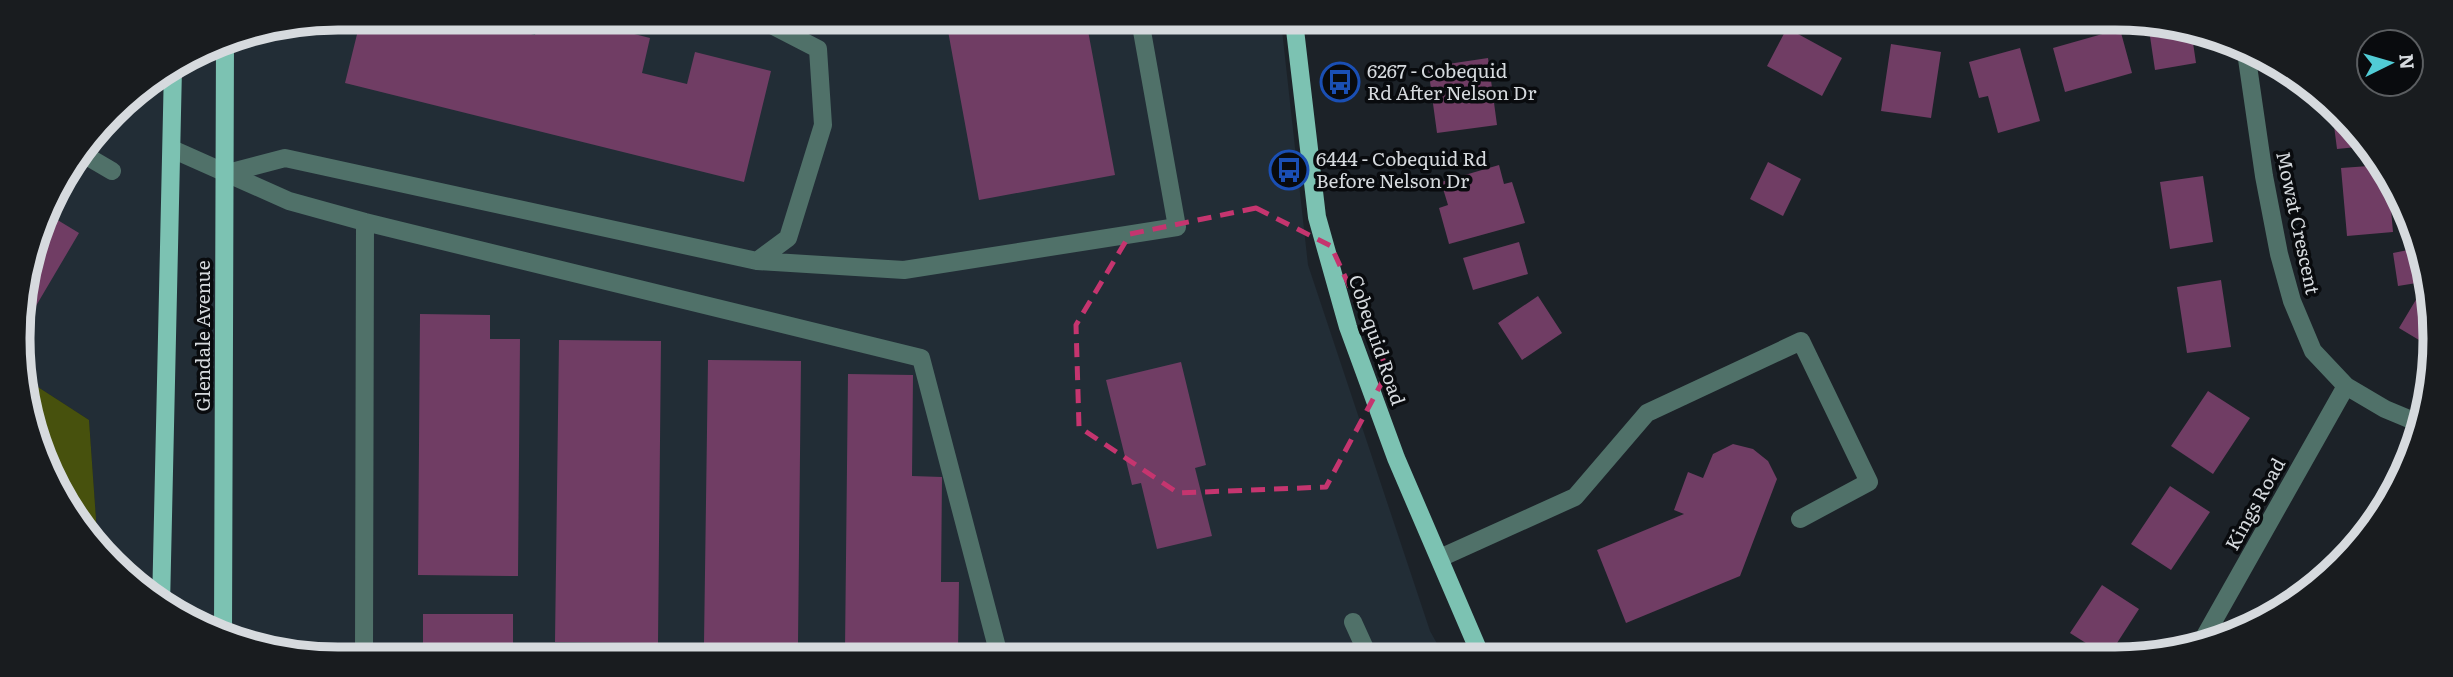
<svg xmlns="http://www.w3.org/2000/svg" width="2453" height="677" font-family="Literata,serif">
  <rect width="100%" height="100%" fill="#1c2228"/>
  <path fill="#222d36" d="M 339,18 L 1281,21 L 1308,265 L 1430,631 L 1444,656 L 276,653 L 160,606 L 98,547 L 89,420 L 24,378 L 18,317 L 50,197 L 127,97 L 216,42 Z"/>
  <path fill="#47510d" d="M 24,378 L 89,420 L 98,547 L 84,534 L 29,422 Z"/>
  <path fill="#703d64" d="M 361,18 L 486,18 L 485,23 L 535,35 L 540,18 L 571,18 L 650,38 L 642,73 L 687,84 L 695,52 L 771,71 L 744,182 L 345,83 Z
    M 946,20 L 1086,20 L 1115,175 L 979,200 Z
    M 1440,21 L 1488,21 L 1489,24 L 1441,30 Z
    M 2148,23 L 2177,24 L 2191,29 L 2196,63 L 2155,70 Z
    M 1787,28 L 1842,58 L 1822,96 L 1767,66 Z
    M 2120,29 L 2132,73 L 2065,92 L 2053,48 Z
    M 1891,44 L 1941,52 L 1931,118 L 1881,111 Z
    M 2020,48 L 2040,121 L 1998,133 L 1988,96 L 1979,98 L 1969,62 Z
    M 1488,58 L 1497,125 L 1437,133 L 1428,67 Z
    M 2332,110 L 2367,146 L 2337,149 Z
    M 1768,162 L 1801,179 L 1783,216 L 1750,199 Z
    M 1499,165 L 1504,184 L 1512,182 L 1525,223 L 1449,244 L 1439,208 L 1448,205 L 1441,182 Z
    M 2383,165 L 2388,175 L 2393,232 L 2347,236 L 2341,168 Z
    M 2203,176 L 2213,242 L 2170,249 L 2160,182 Z
    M 46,213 L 79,233 L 20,333 L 18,317 Z
    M 1519,242 L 1528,274 L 1473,290 L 1463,258 Z
    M 2418,248 L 2429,275 L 2429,281 L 2398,286 L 2393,253 Z
    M 2221,280 L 2231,347 L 2187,353 L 2177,287 Z
    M 2420,293 L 2429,298 L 2429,346 L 2399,328 Z
    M 1538,296 L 1562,333 L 1522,360 L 1498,323 Z
    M 420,314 L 490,315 L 490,339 L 520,339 L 518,576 L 418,575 Z
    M 559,340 L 661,341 L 658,643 L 555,642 Z
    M 708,360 L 801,361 L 798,644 L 704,643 Z
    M 1181,362 L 1206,465 L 1195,468 L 1212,536 L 1157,549 L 1141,483 L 1132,485 L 1106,380 Z
    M 848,374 L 913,375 L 912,476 L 942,477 L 941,582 L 959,582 L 958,651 L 845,650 Z
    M 2208,391 L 2250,418 L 2213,474 L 2171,446 Z
    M 1733,444 L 1753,449 L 1768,461 L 1777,479 L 1740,576 L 1626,623 L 1597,550 L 1684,514 L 1674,510 L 1688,472 L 1703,478 L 1713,454 Z
    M 2170,486 L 2210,512 L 2171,570 L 2131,544 Z
    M 2102,585 L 2139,609 L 2108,657 L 2070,633 Z
    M 423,614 L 513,614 L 513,654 L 423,654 Z"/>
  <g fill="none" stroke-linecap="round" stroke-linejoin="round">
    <path stroke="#507169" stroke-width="18" d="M 2246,52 L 2264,176 L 2279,254 L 2292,301 L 2313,351 L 2346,386 L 2385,409 L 2421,424
      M 172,149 L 289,201 L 365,222 L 921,358 L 999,655
      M 83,154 L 112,171
      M 224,174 L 285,158 L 757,261 L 904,270 L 1177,227 L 1140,20
      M 757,261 L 788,238 L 823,125 L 818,49 L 760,19
      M 1440,558 L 1575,497 L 1647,413 L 1801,341 L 1869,482 L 1800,519
      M 1353,622 L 1368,655
      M 2201,643 L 2346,386
      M 364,654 L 365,222"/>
    <path stroke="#7cc2b2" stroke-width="18" d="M 1294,21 L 1317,217 L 1348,327 L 1396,458 L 1481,656
      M 161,606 L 173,68
      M 223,632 L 225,40"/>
  </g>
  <path fill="none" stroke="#c5356f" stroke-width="5" stroke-dasharray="14 9" stroke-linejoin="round" d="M 1256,208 L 1331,246 L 1388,371 L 1326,487 L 1178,493 L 1079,427 L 1076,325 L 1130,234 Z"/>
  <defs>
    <symbol id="bus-ring" viewBox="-11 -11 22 22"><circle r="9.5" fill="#090b0e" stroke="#1a4fb4" stroke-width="1.5"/><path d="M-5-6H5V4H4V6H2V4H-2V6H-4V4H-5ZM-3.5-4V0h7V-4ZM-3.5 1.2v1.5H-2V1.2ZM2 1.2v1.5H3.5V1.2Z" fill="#1a4fb4"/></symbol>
  </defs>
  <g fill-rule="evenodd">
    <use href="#bus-ring" x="1318" y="60" width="44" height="44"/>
    <use href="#bus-ring" x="1267" y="148" width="44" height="44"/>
  </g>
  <g text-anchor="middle" stroke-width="7" stroke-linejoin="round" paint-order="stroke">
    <g font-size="19" fill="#d6dade" stroke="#090b0e" text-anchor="start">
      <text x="1367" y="78">6267 - Cobequid<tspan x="1367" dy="22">Rd After Nelson Dr</tspan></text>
      <text x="1316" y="166">6444 - Cobequid Rd<tspan x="1316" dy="22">Before Nelson Dr</tspan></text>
    </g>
    <g font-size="19" fill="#d6dade" stroke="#090b0e">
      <text transform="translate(2298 223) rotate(78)" y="7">Mowat Crescent</text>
      <text transform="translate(203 336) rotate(-90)" y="7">Glendale Avenue</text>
      <text transform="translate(1377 340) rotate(71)" y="7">Cobequid Road</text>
      <text transform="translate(2255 504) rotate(-61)" y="7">Kings Road</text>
    </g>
  </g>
  <path d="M0 0H2453V677H0ZM338 30H2115A308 308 0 0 1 2423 338V339A308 308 0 0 1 2115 647H338A308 308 0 0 1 30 339V338A308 308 0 0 1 338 30Z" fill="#191c1f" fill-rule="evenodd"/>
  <path fill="none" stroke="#d6dade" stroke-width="9" d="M338 30H2115A308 308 0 0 1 2423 338V339A308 308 0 0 1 2115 647H338A308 308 0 0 1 30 339V338A308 308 0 0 1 338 30Z"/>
  <g transform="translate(2390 63) rotate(85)"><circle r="33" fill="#090b0e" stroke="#5b5e61" stroke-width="2"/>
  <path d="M0-5L12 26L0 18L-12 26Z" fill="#51ccd5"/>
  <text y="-10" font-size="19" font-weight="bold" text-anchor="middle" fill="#d6dade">N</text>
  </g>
</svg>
